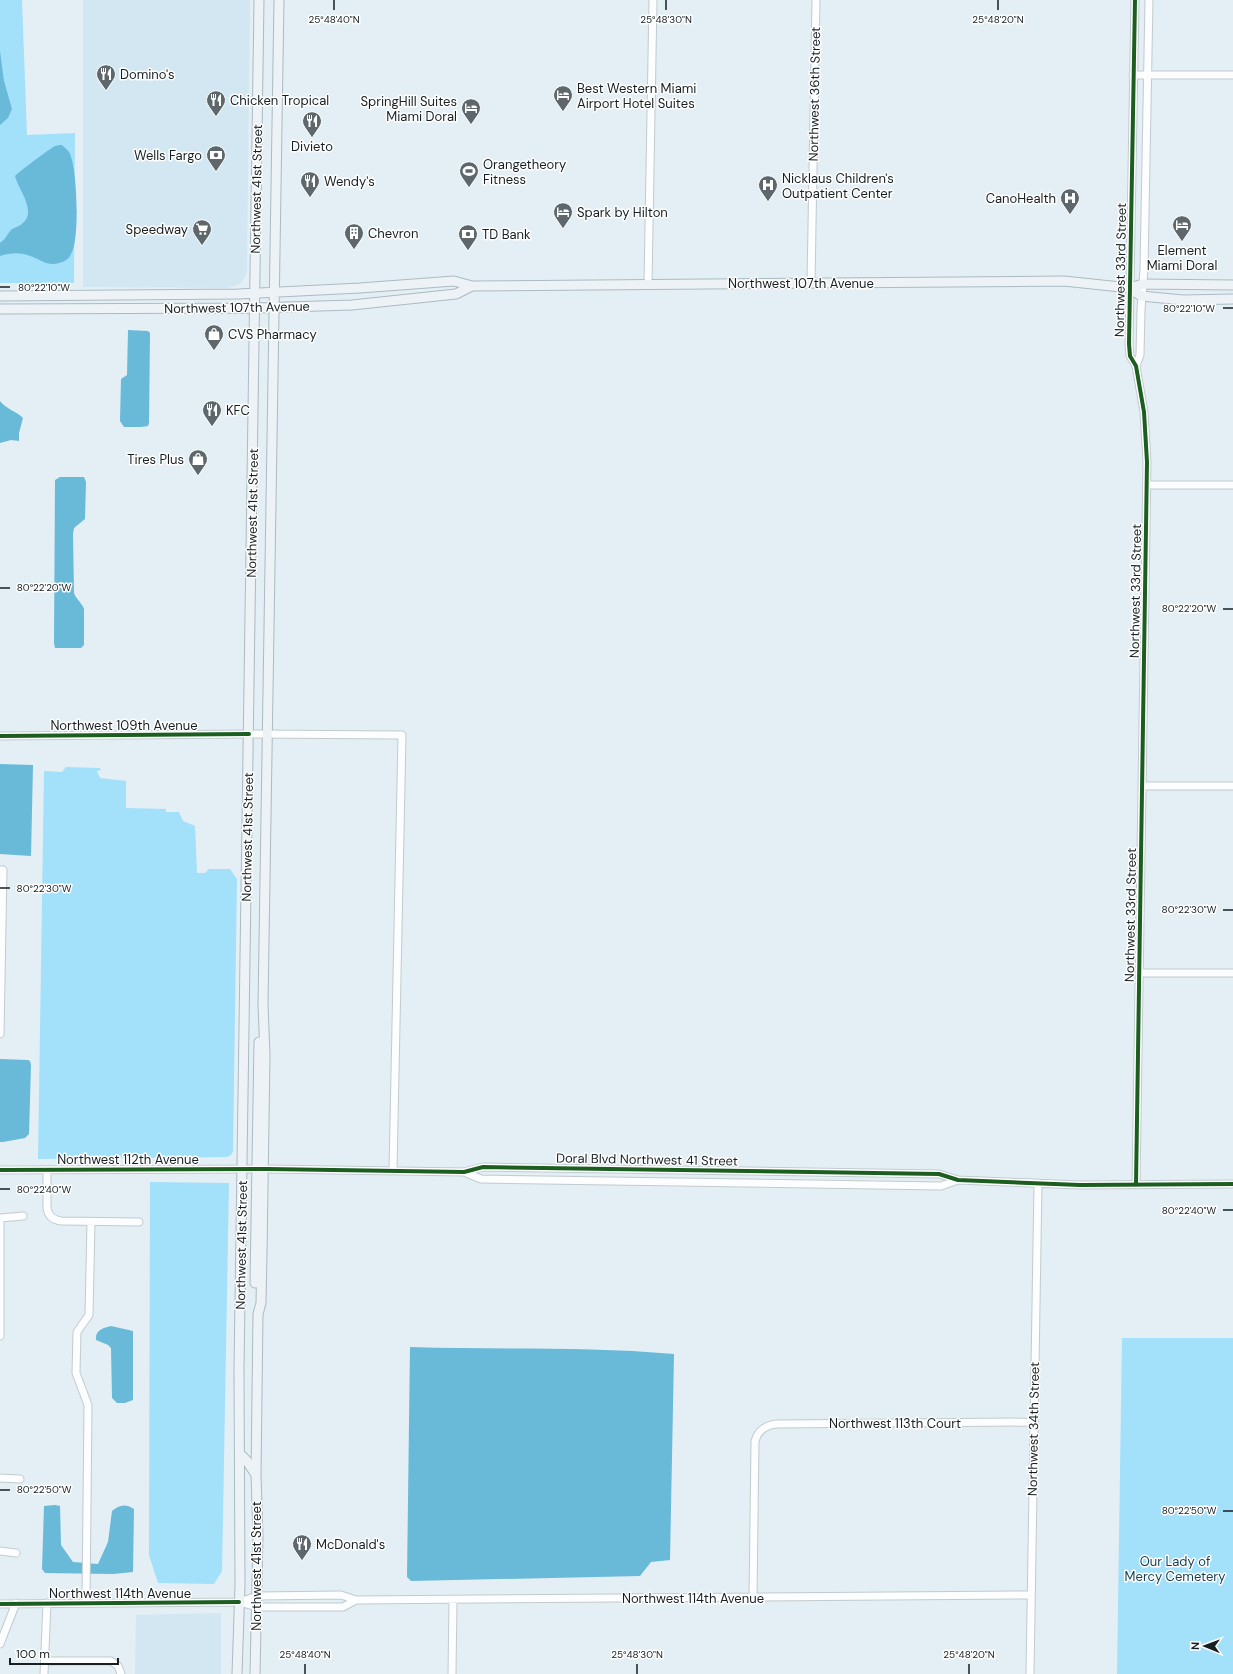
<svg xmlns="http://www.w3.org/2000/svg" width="1233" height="1674" font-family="'DM Sans',sans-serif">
  <rect width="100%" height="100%" fill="#e3eff5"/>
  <path fill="#d2e7f2" d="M 83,0 L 250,0 L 247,273 L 241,283 L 235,286 L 227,288 L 83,287 Z
    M 221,1613 L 221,1674 L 135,1674 L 136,1615 Z"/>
  <path fill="#a3e0fa" d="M 0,0 L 22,0 L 27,135 L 75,133 L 74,283 L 0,283 Z
    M 66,767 L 100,768 L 101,770 L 97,771 L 100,778 L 126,781 L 126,808 L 166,809 L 166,812 L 179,812 L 183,821 L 195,826 L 197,873 L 205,873 L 209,869 L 230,869 L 237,879 L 233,1151 L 231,1155 L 227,1157 L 38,1159 L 44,771 L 62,772 Z
    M 150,1182 L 229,1183 L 222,1571 L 214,1584 L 158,1583 L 149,1555 Z
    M 1122,1338 L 1233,1338 L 1233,1674 L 1117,1674 Z"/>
  <path fill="#69b9d8" d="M 0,51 L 4,81 L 12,109 L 8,118 L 0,125 Z
    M 62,145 C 66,149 70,151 71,157 C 77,173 80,239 71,254 C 69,259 64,262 59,263 C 48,267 40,259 30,256 C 20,252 10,253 0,256 L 0,243 C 6,239 7,234 12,229 C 16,227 20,226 23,223 C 37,211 18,189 15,176 C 17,173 52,147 55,146 C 58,145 60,145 62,145 Z
    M 128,330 L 148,331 L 150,333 L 149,423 L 148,426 L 141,427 L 124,427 L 120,421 L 121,379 L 127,375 Z
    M 0,401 C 6,409 16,411 23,418 L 19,433 L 19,441 L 11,440 L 0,443 Z
    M 60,477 L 84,477 L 86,482 L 85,519 L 74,528 L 73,534 L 74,593 C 76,599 82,603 84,609 L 84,645 L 81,648 L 55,648 L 54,643 L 55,480 Z
    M 0,764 L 33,765 L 31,856 L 0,854 Z
    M 0,1059 L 28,1060 L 30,1061 L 31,1065 L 29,1134 L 25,1138 L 3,1142 L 0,1142 Z
    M 111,1326 L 133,1331 L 133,1400 L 125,1403 L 117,1403 L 112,1398 L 111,1348 L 108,1345 L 96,1340 C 95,1330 103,1328 111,1326 Z
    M 410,1347 C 498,1350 586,1346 674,1354 L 670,1560 L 651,1562 L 640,1576 L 411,1581 L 407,1577 Z
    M 55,1505 L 60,1506 L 61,1545 L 73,1562 L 98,1564 L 108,1542 L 112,1511 C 119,1505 125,1503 134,1509 L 133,1572 L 113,1574 L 45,1573 L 42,1569 L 44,1506 Z"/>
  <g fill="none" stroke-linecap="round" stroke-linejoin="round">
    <defs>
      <path id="minor" d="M 1135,0 L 1129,344 L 1130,356 L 1136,366 L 1144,412 L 1147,462 L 1136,1185
        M 1133,75 L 1233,75
        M 811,283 L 816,0
        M 648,284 L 653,0
        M 1136,366 L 1140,355 L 1141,310 L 1144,269 L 1149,0
        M 1147,485 L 1233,485
        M 0,736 L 249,734 L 402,735 L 393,1170
        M 1142,786 L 1233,786
        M 0,870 L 3,870 L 0,1034
        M 1139,973 L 1233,973
        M 0,1170 L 268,1169 L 464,1172 L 483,1167 L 939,1174 L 958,1180 L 1080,1185 L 1233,1184
        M 47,1170 L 47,1208 C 48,1216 53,1220 61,1221 L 139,1222
        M 464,1172 L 481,1179 L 941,1186 L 958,1180
        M 0,1218 L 23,1216
        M 0,1336 L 0,1218
        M 0,1478 L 20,1479
        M 0,1551 L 16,1553
        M 753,1598 L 755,1442 C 757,1431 766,1425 777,1424 L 1033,1422
        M 239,1602 L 257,1596 L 341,1595 L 356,1600 L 1031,1595
        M 86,1603 L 88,1405 L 76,1373 L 77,1332 L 89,1315 L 91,1222
        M 0,1604 L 239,1602 L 257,1607 L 343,1607 L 356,1600
        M 0,1644 L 16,1603
        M 45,1661 L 111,1661 L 118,1666 L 121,1674
        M 44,1674 L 47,1603
        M 452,1674 L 453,1600
        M 1030,1674 L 1038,1183"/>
      <path id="major" d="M 1130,288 L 1143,284 L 1233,285
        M 0,296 L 238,294 L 360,288 L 454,281 L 472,286 L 1064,281 L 1130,288 L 1141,296 L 1183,300 L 1233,299
        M 0,309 L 254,308 L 352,305 L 456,294 L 472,286
        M 255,1283 L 259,1042
        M 240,1454 L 247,1461 L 256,1475
        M 237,1674 L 240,1585 L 239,1369 L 259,0
        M 255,1674 L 258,1536 L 256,1475 L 258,1314 L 261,1303 L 262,1253 L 265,1055 L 263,1005 L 279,0"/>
    </defs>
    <use href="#minor" stroke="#c2cbcf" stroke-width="9"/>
    <use href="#major" stroke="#abbbc2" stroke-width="11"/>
    <use href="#minor" stroke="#fbfdfe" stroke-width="7"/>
    <use href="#major" stroke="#ecf2f6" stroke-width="9"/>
    <defs>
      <path id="cycleway" d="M 1135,0 L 1129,344 L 1130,356 L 1136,366 L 1144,412 L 1147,462 L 1136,1185
        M 0,736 L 249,734
        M 0,1170 L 268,1169 L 464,1172 L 483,1167 L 939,1174 L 958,1180 L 1080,1185 L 1233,1184
        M 0,1604 L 239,1602"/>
    </defs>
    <use href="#cycleway" stroke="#fff" stroke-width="6"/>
    <use href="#cycleway" stroke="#1b5e20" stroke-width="4"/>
  </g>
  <path fill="none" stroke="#171f22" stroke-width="1.5" d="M 334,10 L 334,0M 666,10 L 666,0M 998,10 L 998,0M 0,287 L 10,287M 1223,308 L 1233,308M 0,588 L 10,588M 1223,609 L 1233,609M 0,888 L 10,888M 1223,910 L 1233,910M 0,1189 L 10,1189M 1223,1210 L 1233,1210M 0,1490 L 10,1490M 1223,1511 L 1233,1511M 305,1674 L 305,1664M 637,1674 L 637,1664M 969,1674 L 969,1664"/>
  <defs>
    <symbol id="restaurant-pin" viewBox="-11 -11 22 30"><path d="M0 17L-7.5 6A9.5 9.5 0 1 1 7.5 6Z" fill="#5e686c" stroke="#fff"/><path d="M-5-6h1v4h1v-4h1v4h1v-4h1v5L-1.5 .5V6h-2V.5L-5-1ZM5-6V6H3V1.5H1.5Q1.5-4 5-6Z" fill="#fff"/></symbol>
    <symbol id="hotel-pin" viewBox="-11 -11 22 30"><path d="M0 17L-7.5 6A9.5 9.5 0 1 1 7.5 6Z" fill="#5e686c" stroke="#fff"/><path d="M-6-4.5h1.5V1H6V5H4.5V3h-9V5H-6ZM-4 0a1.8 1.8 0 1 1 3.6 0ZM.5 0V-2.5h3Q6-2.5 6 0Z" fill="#fff"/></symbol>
    <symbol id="bank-pin" viewBox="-11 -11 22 30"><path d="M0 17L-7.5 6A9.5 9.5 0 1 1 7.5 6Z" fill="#5e686c" stroke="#fff"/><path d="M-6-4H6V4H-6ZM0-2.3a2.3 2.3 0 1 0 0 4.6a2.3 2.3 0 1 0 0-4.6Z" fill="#fff"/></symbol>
    <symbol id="stadium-pin" viewBox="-11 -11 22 30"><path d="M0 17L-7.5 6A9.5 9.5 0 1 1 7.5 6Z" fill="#5e686c" stroke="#fff"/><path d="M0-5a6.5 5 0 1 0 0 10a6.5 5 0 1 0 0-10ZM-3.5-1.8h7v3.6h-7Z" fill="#fff"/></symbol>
    <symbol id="hospital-pin" viewBox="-11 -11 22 30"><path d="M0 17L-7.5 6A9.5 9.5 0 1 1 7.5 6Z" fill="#5e686c" stroke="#fff"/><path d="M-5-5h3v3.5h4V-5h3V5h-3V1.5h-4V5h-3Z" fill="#fff"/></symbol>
    <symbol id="supermarket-pin" viewBox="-11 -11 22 30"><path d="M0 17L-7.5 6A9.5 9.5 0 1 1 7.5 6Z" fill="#5e686c" stroke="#fff"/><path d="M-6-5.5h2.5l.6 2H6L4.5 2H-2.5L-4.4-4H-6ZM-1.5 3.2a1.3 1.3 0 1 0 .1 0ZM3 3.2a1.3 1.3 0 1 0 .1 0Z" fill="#fff"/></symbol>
    <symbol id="building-pin" viewBox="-11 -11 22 30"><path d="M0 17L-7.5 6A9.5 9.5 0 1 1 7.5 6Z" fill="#5e686c" stroke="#fff"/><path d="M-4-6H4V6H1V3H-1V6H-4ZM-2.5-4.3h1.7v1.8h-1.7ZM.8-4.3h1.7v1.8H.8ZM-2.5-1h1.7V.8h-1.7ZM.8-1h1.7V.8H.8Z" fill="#fff"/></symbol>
    <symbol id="shop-pin" viewBox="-11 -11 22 30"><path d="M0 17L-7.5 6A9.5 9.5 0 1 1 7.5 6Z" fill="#5e686c" stroke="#fff"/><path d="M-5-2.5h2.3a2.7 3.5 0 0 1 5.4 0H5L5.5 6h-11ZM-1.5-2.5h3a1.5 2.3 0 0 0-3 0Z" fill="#fff"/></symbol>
  </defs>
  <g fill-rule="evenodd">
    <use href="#restaurant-pin" x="95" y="63" width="22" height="30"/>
    <use href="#hotel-pin" x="552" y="84" width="22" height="30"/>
    <use href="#restaurant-pin" x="205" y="89" width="22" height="30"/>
    <use href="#hotel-pin" x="460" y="97" width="22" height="30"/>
    <use href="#restaurant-pin" x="301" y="110" width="22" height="30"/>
    <use href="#bank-pin" x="205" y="144" width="22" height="30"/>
    <use href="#stadium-pin" x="458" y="160" width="22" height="30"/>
    <use href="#restaurant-pin" x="299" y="170" width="22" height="30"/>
    <use href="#hospital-pin" x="757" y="174" width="22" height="30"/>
    <use href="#hospital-pin" x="1059" y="187" width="22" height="30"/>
    <use href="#hotel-pin" x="552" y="201" width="22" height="30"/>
    <use href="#hotel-pin" x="1171" y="214" width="22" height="30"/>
    <use href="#supermarket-pin" x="191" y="218" width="22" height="30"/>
    <use href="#building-pin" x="343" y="222" width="22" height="30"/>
    <use href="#bank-pin" x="457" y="223" width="22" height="30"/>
    <use href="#shop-pin" x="203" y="323" width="22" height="30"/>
    <use href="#restaurant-pin" x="201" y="399" width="22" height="30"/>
    <use href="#shop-pin" x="187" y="448" width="22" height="30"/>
    <use href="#restaurant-pin" x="291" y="1533" width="22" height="30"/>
  </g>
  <g text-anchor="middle" stroke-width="3" stroke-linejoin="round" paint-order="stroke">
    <g font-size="13" fill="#171f22" stroke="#fff" text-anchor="start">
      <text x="120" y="79">Domino's</text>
      <text x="577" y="93">Best Western Miami<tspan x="577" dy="15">Airport Hotel Suites</tspan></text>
      <text x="230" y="105">Chicken Tropical</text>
      <text x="457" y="106" text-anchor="end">SpringHill Suites<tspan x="457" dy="15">Miami Doral</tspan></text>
      <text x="312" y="151" text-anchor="middle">Divieto</text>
      <text x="202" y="160" text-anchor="end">Wells Fargo</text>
      <text x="483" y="169">Orangetheory<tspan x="483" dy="15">Fitness</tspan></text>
      <text x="782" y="183">Nicklaus Children's<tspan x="782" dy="15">Outpatient Center</tspan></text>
      <text x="324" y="186">Wendy's</text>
      <text x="1056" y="203" text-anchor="end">CanoHealth</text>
      <text x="577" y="217">Spark by Hilton</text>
      <text x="188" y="234" text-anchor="end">Speedway</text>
      <text x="368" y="238">Chevron</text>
      <text x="482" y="239">TD Bank</text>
      <text x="1182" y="255" text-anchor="middle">Element<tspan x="1182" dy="15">Miami Doral</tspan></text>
      <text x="228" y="339">CVS Pharmacy</text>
      <text x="226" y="415">KFC</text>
      <text x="184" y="464" text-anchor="end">Tires Plus</text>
      <text x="316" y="1549">McDonald's</text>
    </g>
    <g font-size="13" fill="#171f22" stroke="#fff">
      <text transform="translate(814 94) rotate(-89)" y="5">Northwest 36th Street</text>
      <text transform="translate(256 189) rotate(-89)" y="5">Northwest 41st Street</text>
      <text transform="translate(1120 270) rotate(-89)" y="5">Northwest 33rd Street</text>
      <text x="801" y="288">Northwest 107th Avenue</text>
      <text transform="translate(237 307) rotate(-1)" y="5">Northwest 107th Avenue</text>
      <text transform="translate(252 513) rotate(-89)" y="5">Northwest 41st Street</text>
      <text transform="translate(1135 591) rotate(-89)" y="5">Northwest 33rd Street</text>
      <text x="124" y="730">Northwest 109th Avenue</text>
      <text transform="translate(247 837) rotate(-89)" y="5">Northwest 41st Street</text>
      <text transform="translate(1130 915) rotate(-89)" y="5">Northwest 33rd Street</text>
      <text x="128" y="1164">Northwest 112th Avenue</text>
      <text transform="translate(647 1159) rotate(1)" y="5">Doral Blvd Northwest 41 Street</text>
      <text transform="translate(241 1245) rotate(-89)" y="5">Northwest 41st Street</text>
      <text x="895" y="1428">Northwest 113th Court</text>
      <text transform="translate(1033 1429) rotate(-89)" y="5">Northwest 34th Street</text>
      <text transform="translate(256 1566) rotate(-90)" y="5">Northwest 41st Street</text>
      <text x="120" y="1598">Northwest 114th Avenue</text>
      <text x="693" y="1603">Northwest 114th Avenue</text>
    </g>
    <g font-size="13" fill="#123f52" stroke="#fff">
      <text x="1175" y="1566">Our Lady of<tspan x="1175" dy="15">Mercy Cemetery</tspan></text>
    </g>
  </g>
  <g font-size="10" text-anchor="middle" fill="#171f22" stroke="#fff" stroke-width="3" stroke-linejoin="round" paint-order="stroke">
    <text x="334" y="23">25°48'40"N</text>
    <text x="666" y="23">25°48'30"N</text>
    <text x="998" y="23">25°48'20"N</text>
    <text x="44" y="291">80°22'10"W</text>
    <text x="1189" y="312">80°22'10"W</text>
    <text x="44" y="591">80°22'20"W</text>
    <text x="1189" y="612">80°22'20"W</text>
    <text x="44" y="892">80°22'30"W</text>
    <text x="1189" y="913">80°22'30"W</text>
    <text x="44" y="1193">80°22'40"W</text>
    <text x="1189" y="1214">80°22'40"W</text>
    <text x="44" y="1493">80°22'50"W</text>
    <text x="1189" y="1514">80°22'50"W</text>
    <text x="305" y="1658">25°48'40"N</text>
    <text x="637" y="1658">25°48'30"N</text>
    <text x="969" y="1658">25°48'20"N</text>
  </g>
  <g transform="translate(1205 1646) rotate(271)" stroke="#ffffff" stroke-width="3" paint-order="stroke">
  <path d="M0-3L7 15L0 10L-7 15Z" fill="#171f22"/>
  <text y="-6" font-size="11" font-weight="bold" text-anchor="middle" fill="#171f22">N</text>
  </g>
  <path d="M10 1658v6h108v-6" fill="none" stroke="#171f22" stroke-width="2"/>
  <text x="16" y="1658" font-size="12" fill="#171f22" stroke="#ffffff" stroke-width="3" paint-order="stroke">100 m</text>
</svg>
